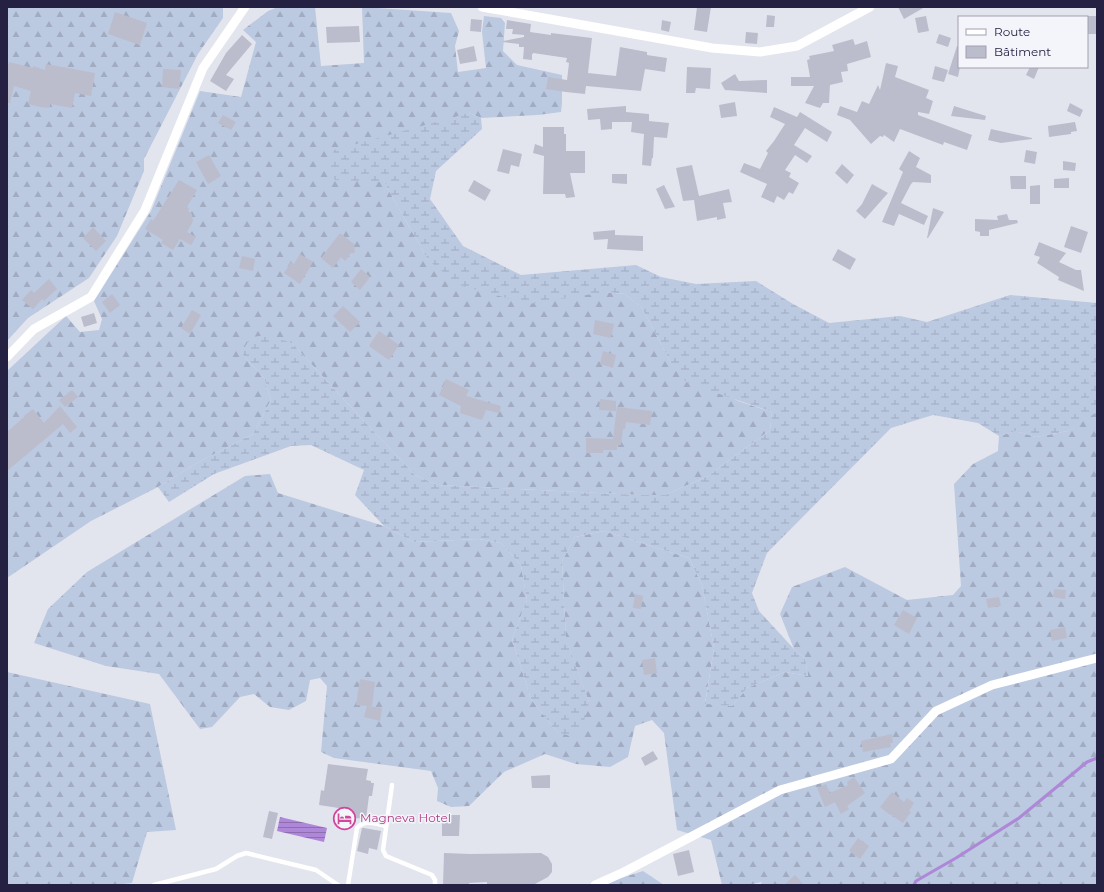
<svg xmlns="http://www.w3.org/2000/svg" width="1104" height="892" font-family="Montserrat,sans-serif">
  <defs>
    <pattern id="forest-firs" width="22" height="20" patternUnits="userSpaceOnUse"><rect width="22" height="20" fill="#bbc9e1"/><path d="M5 1l3.5 6h-7zM16 11l3.5 6h-7z" fill="#a1acc2"/></pattern>
    <pattern id="wetland-marsh" width="20" height="14" patternUnits="userSpaceOnUse"><rect width="20" height="14" fill="#bbc9e1"/><path d="M1 5h8M5 5V1M11 12h8M15 12V8" fill="none" stroke="#a1acc2"/></pattern>
    <pattern id="water-rules" width="6" height="5" patternUnits="userSpaceOnUse"><rect width="6" height="5" fill="#af87d8"/><path d="M0 2.5h6" fill="none" stroke="#8e6eb1"/></pattern>
  </defs>
  <rect width="100%" height="100%" fill="#e3e5ee"/>
  <path fill="url(#forest-firs)" d="M 7,7 L 223,7 L 223,18 L 198,54 L 144,159 L 144,171 L 117,236 L 89,278 L 28,318 L 7,341 Z
    M 278,7 L 315,7 L 321,66 L 364,63 L 362,7 L 451,13 L 459,31 L 455,46 L 458,72 L 486,68 L 482,32 L 484,16 L 501,18 L 505,23 L 503,51 L 517,65 L 562,75 L 562,103 L 561,112 L 538,115 L 481,118 L 469,113 L 384,182 L 428,260 L 606,292 L 625,294 L 642,308 L 671,363 L 738,401 L 772,412 L 770,430 L 708,476 L 665,495 L 639,495 L 438,485 L 415,475 L 348,404 L 292,343 L 241,353 L 264,378 L 271,400 L 253,434 L 197,463 L 158,487 L 91,521 L 7,578 L 7,371 L 66,316 L 80,332 L 99,330 L 102,319 L 94,301 L 151,211 L 200,91 L 241,97 L 256,42 L 243,30 L 268,11 Z
    M 1095,412 L 1097,412 L 1097,885 L 760,885 L 762,882 L 748,885 L 722,885 L 711,840 L 677,830 L 664,733 L 652,720 L 635,726 L 628,757 L 610,767 L 576,764 L 545,754 L 504,772 L 469,806 L 451,807 L 437,801 L 438,788 L 431,771 L 334,758 L 321,752 L 327,686 L 320,678 L 310,680 L 306,701 L 289,710 L 270,707 L 254,694 L 240,697 L 212,727 L 200,729 L 159,674 L 106,666 L 34,643 L 48,609 L 87,572 L 245,476 L 270,474 L 278,493 L 384,526 L 414,542 L 479,539 L 501,543 L 521,565 L 527,600 L 512,639 L 531,699 L 557,732 L 589,702 L 566,640 L 562,561 L 575,537 L 604,531 L 689,558 L 702,585 L 714,648 L 705,703 L 732,706 L 747,688 L 785,672 L 808,676 L 805,658 L 794,649 L 780,614 L 792,587 L 845,567 L 907,600 L 953,595 L 961,586 L 954,484 L 973,464 L 998,451 L 999,436 L 1016,431 L 1036,437 L 1068,431 Z
    M 7,672 L 150,704 L 176,830 L 147,832 L 132,883 L 114,885 L 7,885 Z
    M 643,871 L 664,885 L 599,885 Z"/>
  <path fill="url(#wetland-marsh)" d="M 469,113 L 481,118 L 482,129 L 436,171 L 430,199 L 463,246 L 521,275 L 636,265 L 661,277 L 696,284 L 756,281 L 793,304 L 829,323 L 900,316 L 927,322 L 1010,295 L 1097,303 L 1097,412 L 1068,431 L 1036,437 L 1016,431 L 999,436 L 978,423 L 933,415 L 891,428 L 767,553 L 752,593 L 759,611 L 794,649 L 805,658 L 808,676 L 785,672 L 747,688 L 732,706 L 705,704 L 714,648 L 702,585 L 689,558 L 604,531 L 575,537 L 562,561 L 566,639 L 589,702 L 582,728 L 570,736 L 557,732 L 531,699 L 512,639 L 527,600 L 521,565 L 501,543 L 479,539 L 414,542 L 384,526 L 355,495 L 364,470 L 311,445 L 291,446 L 214,474 L 169,502 L 158,487 L 197,463 L 253,434 L 271,400 L 264,378 L 241,353 L 251,337 L 267,335 L 292,343 L 348,404 L 415,475 L 438,485 L 639,495 L 665,495 L 708,476 L 770,430 L 772,412 L 687,383 L 671,363 L 642,308 L 625,294 L 606,292 L 528,304 L 459,285 L 428,260 L 384,182 L 335,180 L 330,168 L 334,150 Z"/>
  <path fill="url(#water-rules)" d="M 280,817 L 327,828 L 324,842 L 277,831 Z"/>
  <g fill="none" stroke-linecap="round" stroke-linejoin="round">
    <path stroke="#af87d8" stroke-width="3" d="M 914,885 L 916,881 L 956,858 L 1019,818 L 1087,762 L 1097,758"/>
  </g>
  <path fill="#bcbdcc" d="M 697,7 L 711,7 L 707,32 L 694,30 Z
    M 898,7 L 925,7 L 904,19 Z
    M 115,12 L 147,23 L 140,45 L 108,34 Z
    M 767,15 L 775,16 L 774,27 L 766,27 Z
    M 926,16 L 929,31 L 918,33 L 915,18 Z
    M 1087,16 L 1097,16 L 1097,34 L 1087,34 Z
    M 471,19 L 482,20 L 481,32 L 470,31 Z
    M 507,20 L 531,24 L 530,32 L 551,35 L 551,33 L 592,38 L 588,73 L 616,76 L 620,47 L 647,52 L 647,55 L 667,58 L 665,72 L 645,69 L 641,91 L 586,86 L 585,94 L 566,92 L 546,89 L 548,77 L 567,80 L 569,63 L 566,62 L 567,58 L 533,53 L 533,54 L 532,54 L 532,60 L 523,59 L 524,47 L 519,47 L 519,44 L 503,42 L 503,41 L 524,37 L 524,35 L 512,34 L 513,29 L 506,29 Z
    M 662,20 L 671,22 L 669,32 L 661,30 Z
    M 359,26 L 360,42 L 327,43 L 326,27 Z
    M 746,32 L 758,33 L 757,44 L 745,43 Z
    M 939,34 L 951,38 L 948,47 L 936,43 Z
    M 242,35 L 252,44 L 226,75 L 234,79 L 226,91 L 210,81 L 226,53 Z
    M 853,39 L 855,45 L 867,41 L 871,57 L 847,64 L 848,71 L 841,72 L 843,82 L 830,85 L 829,103 L 823,103 L 820,108 L 805,103 L 814,86 L 791,86 L 791,77 L 810,77 L 807,60 L 810,59 L 809,56 L 834,51 L 832,45 Z
    M 474,46 L 477,61 L 460,64 L 457,50 Z
    M 957,46 L 959,46 L 959,67 L 960,67 L 958,77 L 948,74 Z
    M 9,62 L 33,68 L 33,66 L 45,70 L 46,64 L 95,73 L 91,96 L 75,93 L 72,108 L 50,104 L 50,108 L 40,107 L 28,104 L 31,91 L 14,86 L 10,103 L 7,103 L 7,69 Z
    M 886,63 L 898,66 L 895,77 L 929,90 L 926,98 L 933,101 L 929,114 L 918,112 L 918,115 L 972,135 L 967,150 L 944,142 L 943,145 L 900,129 L 894,142 L 884,135 L 883,137 L 880,136 L 871,144 L 850,120 L 837,115 L 840,106 L 857,112 L 862,101 L 869,104 L 878,85 L 880,90 Z
    M 935,66 L 948,70 L 944,82 L 932,79 Z
    M 687,67 L 711,68 L 710,89 L 696,88 L 695,93 L 686,93 Z
    M 1030,67 L 1039,67 L 1034,79 L 1026,75 Z
    M 163,69 L 181,70 L 179,89 L 162,87 Z
    M 735,74 L 739,81 L 767,80 L 767,93 L 725,90 L 721,83 Z
    M 735,102 L 737,116 L 721,118 L 719,105 Z
    M 1070,103 L 1083,110 L 1080,117 L 1067,111 Z
    M 626,106 L 626,112 L 649,114 L 649,121 L 669,123 L 667,138 L 654,137 L 653,158 L 652,158 L 651,166 L 642,165 L 644,134 L 631,132 L 632,122 L 612,122 L 612,129 L 601,130 L 600,119 L 588,120 L 587,109 Z
    M 954,106 L 986,116 L 985,120 L 951,116 Z
    M 774,107 L 797,117 L 800,112 L 832,132 L 827,142 L 805,128 L 794,145 L 812,156 L 807,163 L 795,155 L 785,170 L 791,173 L 789,177 L 799,183 L 793,194 L 789,192 L 784,200 L 777,196 L 774,203 L 761,197 L 767,184 L 740,172 L 744,163 L 760,169 L 768,153 L 766,151 L 774,141 L 785,124 L 770,117 Z
    M 223,115 L 236,122 L 231,130 L 218,123 Z
    M 1075,122 L 1077,131 L 1071,132 L 1071,134 L 1049,137 L 1048,126 Z
    M 543,127 L 564,127 L 564,134 L 566,134 L 566,151 L 585,151 L 585,173 L 570,173 L 575,197 L 566,198 L 565,194 L 543,194 L 544,156 L 533,153 L 535,144 L 543,147 Z
    M 991,129 L 1032,138 L 1032,139 L 1001,143 L 988,140 Z
    M 503,149 L 522,154 L 519,167 L 511,165 L 509,174 L 497,171 Z
    M 1026,150 L 1037,152 L 1035,164 L 1024,162 Z
    M 909,151 L 920,158 L 916,167 L 931,175 L 931,183 L 913,182 L 911,184 L 901,203 L 928,216 L 924,225 L 899,214 L 894,226 L 882,222 L 903,172 L 899,169 Z
    M 209,155 L 221,176 L 208,184 L 196,162 Z
    M 1063,161 L 1076,163 L 1075,171 L 1063,170 Z
    M 842,164 L 854,175 L 847,184 L 835,173 Z
    M 692,165 L 699,196 L 729,189 L 732,202 L 723,203 L 726,218 L 717,220 L 717,217 L 697,221 L 694,200 L 683,201 L 676,168 Z
    M 612,174 L 627,174 L 627,184 L 612,183 Z
    M 1010,176 L 1026,176 L 1026,189 L 1011,189 Z
    M 1069,178 L 1069,188 L 1054,188 L 1054,179 Z
    M 179,180 L 197,190 L 187,207 L 189,208 L 188,211 L 192,214 L 193,221 L 187,232 L 196,237 L 191,245 L 180,239 L 173,250 L 161,243 L 163,240 L 145,229 L 151,219 L 153,221 Z
    M 474,180 L 491,190 L 485,201 L 468,191 Z
    M 872,184 L 888,193 L 865,219 L 856,211 L 862,204 Z
    M 664,185 L 675,207 L 665,209 L 656,189 Z
    M 1040,185 L 1040,204 L 1030,204 L 1030,186 Z
    M 933,208 L 944,212 L 928,238 L 927,238 Z
    M 1007,214 L 1009,220 L 1017,220 L 1018,223 L 989,230 L 989,236 L 980,236 L 980,232 L 975,231 L 975,219 L 998,220 L 997,216 Z
    M 1071,226 L 1088,232 L 1081,253 L 1064,247 Z
    M 93,227 L 106,241 L 96,251 L 83,238 Z
    M 615,230 L 615,235 L 643,236 L 643,251 L 607,249 L 608,239 L 594,240 L 593,232 Z
    M 340,233 L 354,244 L 355,253 L 351,253 L 345,261 L 341,257 L 333,268 L 321,258 Z
    M 1039,242 L 1066,253 L 1059,262 L 1076,270 L 1081,270 L 1084,291 L 1058,280 L 1059,277 L 1037,263 L 1040,257 L 1034,255 Z
    M 838,249 L 856,259 L 850,270 L 832,260 Z
    M 300,254 L 313,262 L 300,284 L 284,273 L 291,262 L 294,264 Z
    M 242,256 L 255,259 L 253,271 L 239,268 Z
    M 361,269 L 370,277 L 360,290 L 351,282 Z
    M 49,279 L 57,289 L 44,301 L 42,299 L 33,309 L 22,300 L 31,290 L 34,293 Z
    M 112,294 L 120,305 L 110,313 L 102,302 Z
    M 343,306 L 360,322 L 350,332 L 333,316 Z
    M 192,310 L 201,315 L 190,334 L 181,328 Z
    M 94,313 L 97,323 L 84,327 L 81,317 Z
    M 595,320 L 614,324 L 611,338 L 593,334 Z
    M 379,331 L 399,345 L 389,360 L 369,346 Z
    M 603,351 L 616,355 L 613,368 L 600,364 Z
    M 446,379 L 469,390 L 466,396 L 501,406 L 499,413 L 486,410 L 482,420 L 460,413 L 461,406 L 439,395 Z
    M 72,390 L 78,397 L 65,407 L 59,400 Z
    M 600,399 L 616,401 L 616,411 L 599,410 Z
    M 60,406 L 77,427 L 70,433 L 63,424 L 7,471 L 7,432 L 24,417 L 24,416 L 33,409 L 44,423 Z
    M 617,407 L 652,411 L 650,425 L 626,422 L 625,429 L 623,429 L 621,445 L 617,445 L 617,450 L 603,450 L 603,453 L 586,453 L 586,438 L 613,439 Z
    M 1054,589 L 1066,590 L 1065,599 L 1053,597 Z
    M 635,594 L 643,596 L 641,609 L 633,608 Z
    M 999,597 L 1001,606 L 988,608 L 986,599 Z
    M 903,610 L 917,618 L 909,634 L 894,625 Z
    M 1065,627 L 1067,638 L 1052,641 L 1050,630 Z
    M 655,658 L 657,673 L 644,675 L 642,660 Z
    M 360,679 L 375,682 L 372,706 L 368,706 L 382,708 L 380,721 L 364,717 L 367,706 L 356,705 Z
    M 892,734 L 893,743 L 890,743 L 891,747 L 863,752 L 861,741 Z
    M 653,751 L 658,759 L 645,766 L 641,758 Z
    M 328,764 L 368,769 L 366,780 L 371,781 L 371,783 L 374,783 L 372,796 L 369,796 L 366,819 L 344,817 L 345,809 L 319,805 L 321,790 L 324,791 Z
    M 550,775 L 550,788 L 532,788 L 531,776 Z
    M 854,777 L 865,793 L 847,806 L 849,809 L 841,814 L 835,802 L 825,807 L 817,788 L 826,784 L 830,793 L 848,785 L 847,782 Z
    M 892,792 L 904,802 L 907,798 L 914,803 L 909,811 L 911,812 L 903,823 L 890,814 L 890,815 L 880,807 Z
    M 269,811 L 278,813 L 272,839 L 263,837 Z
    M 442,815 L 460,815 L 459,836 L 442,836 Z
    M 362,828 L 364,828 L 381,831 L 377,850 L 369,848 L 368,854 L 357,851 Z
    M 858,838 L 869,846 L 860,859 L 849,851 Z
    M 689,850 L 694,872 L 678,876 L 673,854 Z
    M 444,853 L 470,854 L 541,853 L 548,857 L 552,864 L 552,872 L 548,877 L 535,884 L 487,885 L 487,882 L 469,883 L 469,885 L 443,885 Z
    M 795,875 L 804,885 L 784,885 Z"/>
  <g fill="none" stroke-linecap="round" stroke-linejoin="round">
    <path stroke="#fff" stroke-width="4.5" d="M 392,785 L 383,850 L 386,856 L 432,875 L 435,880 L 435,885
      M 154,885 L 216,869 L 237,856 L 246,853 L 316,870 L 338,885
      M 348,885 L 357,828 C 365,819 376,824 386,826"/>
    <path stroke="#fff" stroke-width="9" d="M 482,7 L 712,48 L 760,52 L 797,46 L 870,7
      M 7,357 L 34,329 L 91,297 L 145,210 L 203,68 L 245,7
      M 595,885 L 624,872 L 780,790 L 891,759 L 936,711 L 992,685 L 1097,658"/>
  </g>
  <defs>
    <symbol id="hotel-ring" viewBox="-11 -11 22 22"><circle r="9.5" fill="#f4f5fa" stroke="#d1479c" stroke-width="1.5"/><path d="M-6-4.5h1.5V1H6V5H4.5V3h-9V5H-6ZM-4 0a1.8 1.8 0 1 1 3.6 0ZM.5 0V-2.5h3Q6-2.5 6 0Z" fill="#d1479c"/></symbol>
  </defs>
  <g fill-rule="evenodd">
    <use href="#hotel-ring" x="332" y="806" width="25" height="25"/>
  </g>
  <g text-anchor="middle" stroke-width="3" stroke-linejoin="round" paint-order="stroke">
    <g font-size="12" fill="#b23c85" stroke="#f4f5fa" text-anchor="start">
      <text x="360" y="822">Magneva Hotel</text>
    </g>
  </g>
  <rect width="1104" height="892" fill="none" stroke="#242142" stroke-width="16"/>
  <rect x="958" y="16" width="130" height="52" fill="#f4f5fa" stroke="#a1a0b0"/>
  <rect x="966" y="29" width="20" height="6" fill="#ffffff" stroke="#a1a0b0"/>
  <text x="994" y="36" font-size="12" fill="#242142">Route</text>
  <rect x="966" y="46" width="20" height="12" fill="#bcbdcc" stroke="#a1a0b0"/>
  <text x="994" y="56" font-size="12" fill="#242142">Bâtiment</text>
</svg>
